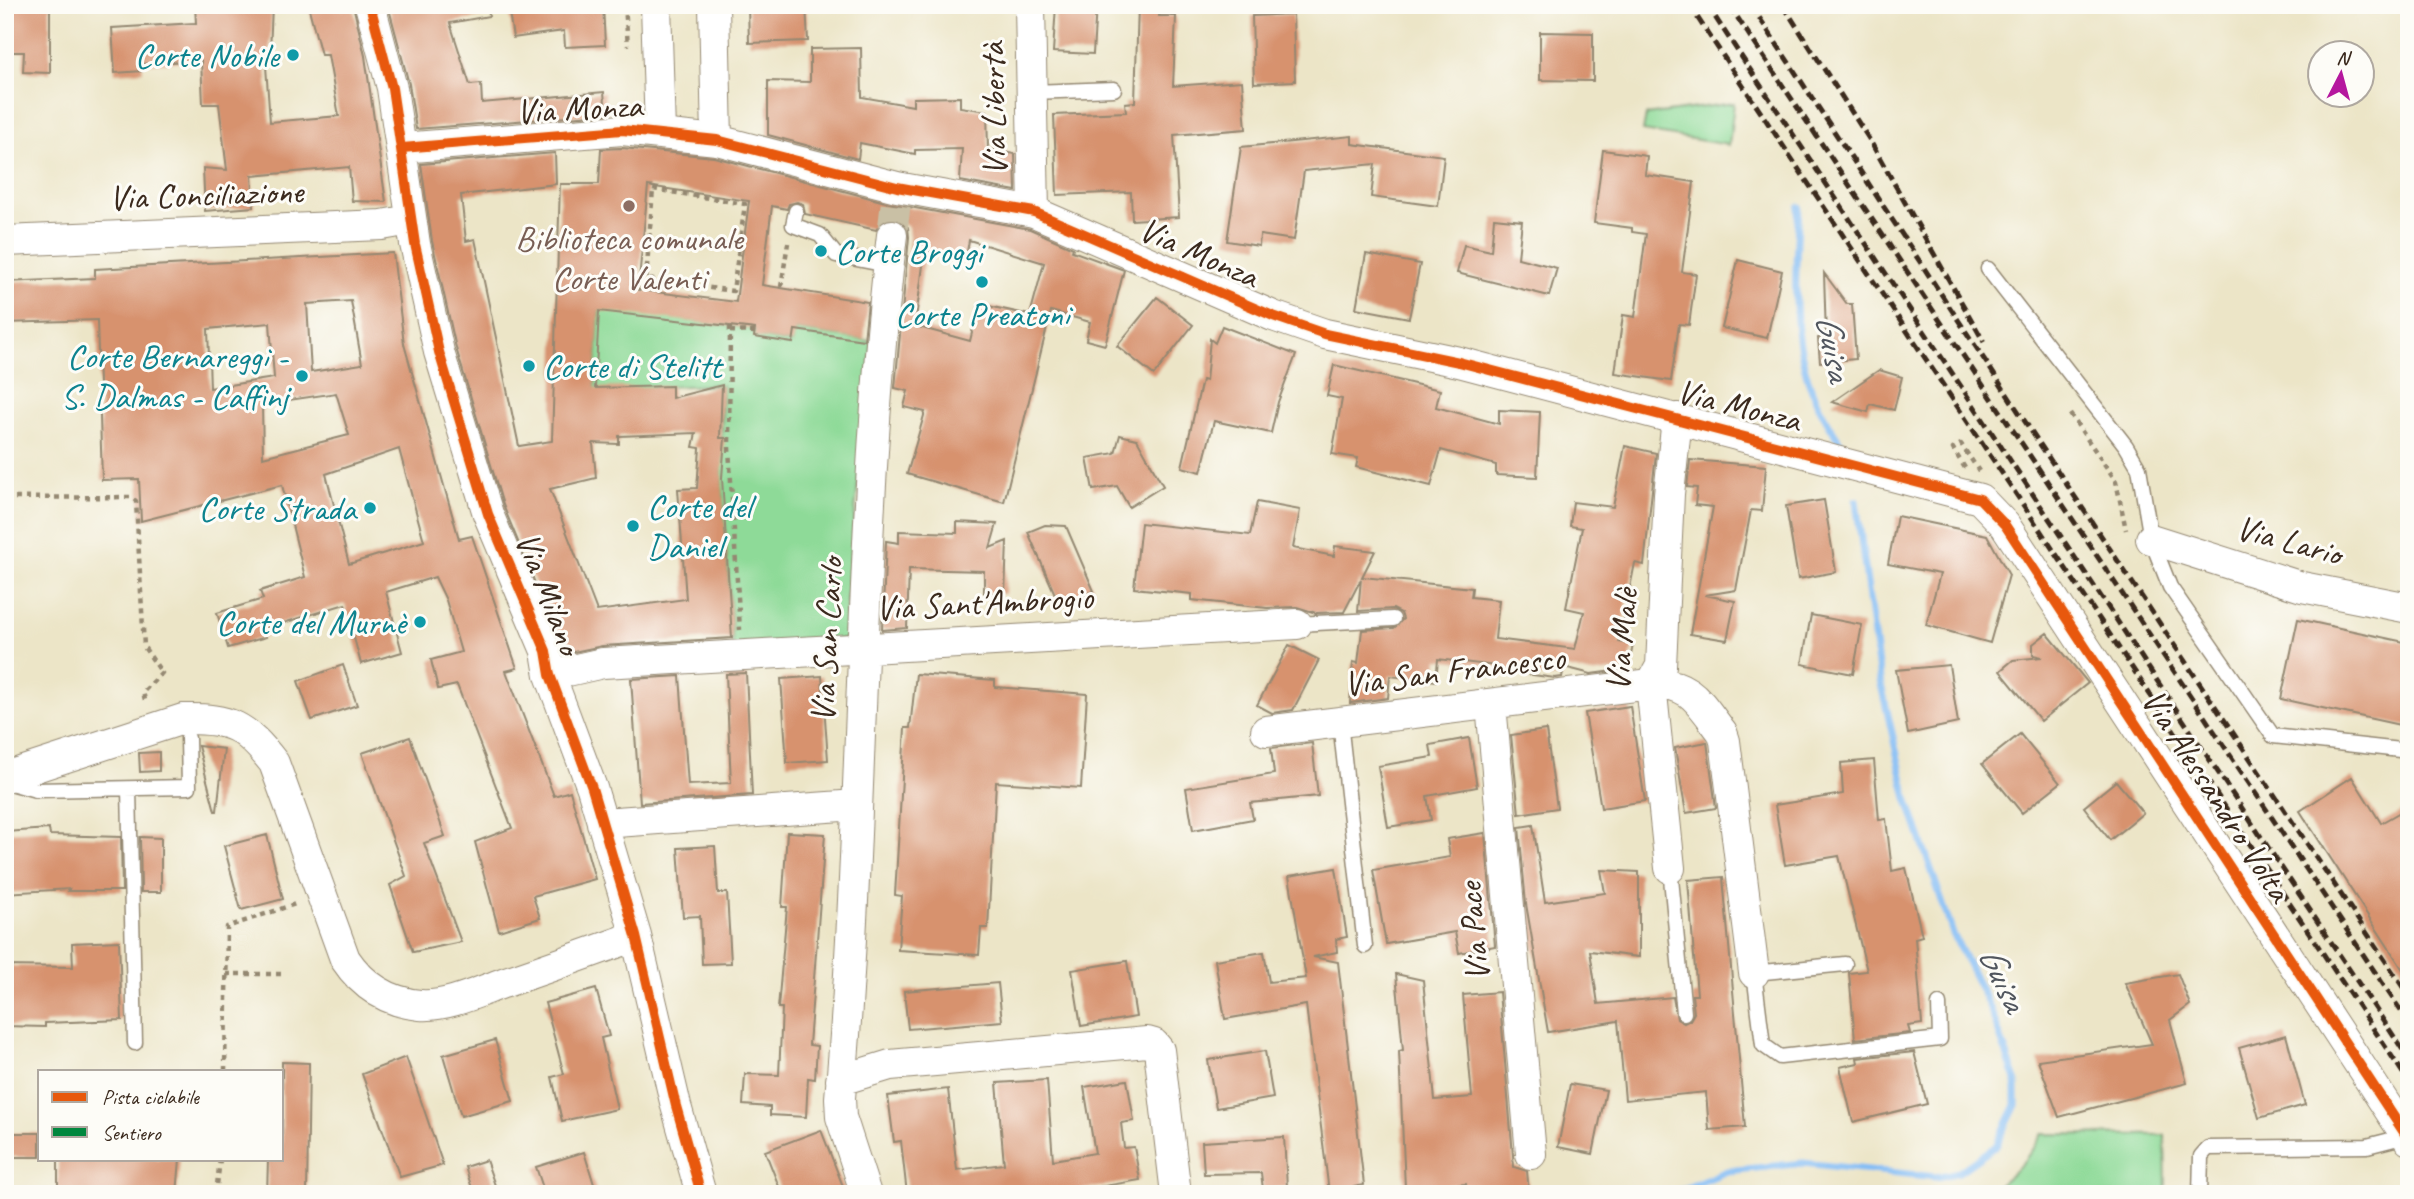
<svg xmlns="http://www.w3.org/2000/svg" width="2414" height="1199" font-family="Caveat,sans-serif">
  <rect width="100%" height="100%" fill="#fdfcf7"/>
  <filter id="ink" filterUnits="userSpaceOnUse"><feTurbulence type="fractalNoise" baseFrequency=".0143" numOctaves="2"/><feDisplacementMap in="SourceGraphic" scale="14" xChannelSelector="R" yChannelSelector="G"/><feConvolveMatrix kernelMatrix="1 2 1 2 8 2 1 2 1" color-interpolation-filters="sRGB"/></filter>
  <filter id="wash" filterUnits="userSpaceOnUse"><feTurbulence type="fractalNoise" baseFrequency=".00686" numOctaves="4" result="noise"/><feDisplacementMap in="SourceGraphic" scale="28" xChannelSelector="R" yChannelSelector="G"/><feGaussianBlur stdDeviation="1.57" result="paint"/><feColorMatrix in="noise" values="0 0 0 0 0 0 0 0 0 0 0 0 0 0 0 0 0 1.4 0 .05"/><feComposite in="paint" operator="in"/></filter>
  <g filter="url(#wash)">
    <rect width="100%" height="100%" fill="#ece5c7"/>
    <path fill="#8eda98" stroke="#64825b" stroke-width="2" d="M 1734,103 L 1729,145 L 1643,131 L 1646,115 Z
      M 599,309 L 755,329 L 755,337 L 792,343 L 795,330 L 872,341 L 846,604 L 846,639 L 733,649 L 722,486 L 722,385 L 595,389 Z
      M 2042,1134 L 2165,1135 L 2166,1194 L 1983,1194 C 2012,1179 2026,1161 2042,1134 Z"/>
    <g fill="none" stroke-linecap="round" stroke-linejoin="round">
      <path stroke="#84bdf5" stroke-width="7" d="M 1799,207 C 1795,268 1790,339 1814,396 C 1822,415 1834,432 1844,448
        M 1673,1194 L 1727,1171 L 1803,1163 L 1936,1177 L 1959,1172 L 1996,1146 L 2016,1105 L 2016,1080 L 1990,1008 L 1953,934 L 1907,798 L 1880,680 L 1856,501"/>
    </g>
    <g id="blocks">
      <path fill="#d7926e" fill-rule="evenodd" d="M 5,5 L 50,5 L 50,73 L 23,72 L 24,52 L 5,52 Z
        M 195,5 L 272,5 L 270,52 L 265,52 L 270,122 L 339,116 L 328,55 L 321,55 L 308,5 L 353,5 L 365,56 L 386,202 L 352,201 L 349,167 L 252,176 L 254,207 L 205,211 L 203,168 L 227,170 L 219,104 L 203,104 L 201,60 L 142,64 L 143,71 L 115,73 L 112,28 L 196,23 Z
        M 388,5 L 488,5 L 489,16 L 450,23 L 470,85 L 481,84 L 482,103 L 604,92 L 606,114 L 416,129 L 409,84 Z
        M 508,5 L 603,5 L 605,45 L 565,47 L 564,31 L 513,38 Z
        M 748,5 L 806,5 L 808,41 L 749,43 Z
        M 1056,5 L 1096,5 L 1093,54 L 1053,52 Z
        M 1138,5 L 1160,5 L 1159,16 L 1176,16 L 1173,86 L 1242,81 L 1246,129 L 1174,135 L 1179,217 L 1132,220 L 1131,192 L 1057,195 L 1054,115 L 1126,112 L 1125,103 L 1135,102 Z
        M 1293,14 L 1295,81 L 1254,83 L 1252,16 Z
        M 1540,32 L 1593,33 L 1593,81 L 1540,80 Z
        M 861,48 L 862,97 L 913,106 L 913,98 L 960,97 L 960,107 L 987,111 L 988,149 L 1015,154 L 1016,191 L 960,181 L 962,149 L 915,150 L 915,154 L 860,143 L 858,159 L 768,135 L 768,81 L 810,82 L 810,49 Z
        M 1352,136 L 1352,144 L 1444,156 L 1438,206 L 1371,197 L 1375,164 L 1304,171 L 1294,240 L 1260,235 L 1259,246 L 1227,241 L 1241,147 Z
        M 622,148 L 714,157 L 893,204 L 1030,229 L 1073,248 L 1072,251 L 1124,270 L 1105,345 L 1086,340 L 1090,322 L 1051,311 L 1004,502 L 907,474 L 925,412 L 904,407 L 908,391 L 895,388 L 909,237 L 908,227 L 893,218 L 884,219 L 876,230 L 805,214 L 803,204 L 797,202 L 789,204 L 787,209 L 772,206 L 762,285 L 868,302 L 864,340 L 795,330 L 793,343 L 754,337 L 755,329 L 599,311 L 595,388 L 672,386 L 672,398 L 722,385 L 720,438 L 725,438 L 722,478 L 732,638 L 602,646 L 564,654 L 503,505 L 456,348 L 432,241 L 421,164 L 555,153 L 556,184 L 461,195 L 466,241 L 475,239 L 519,446 L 552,441 L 560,184 L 599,184 L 601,149 ZM 648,186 L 749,201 L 736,302 L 638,290 ZM 969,240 L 1044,263 L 1030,315 L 979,304 L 970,341 L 915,326 L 925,250 L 966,258 ZM 696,433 L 693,447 L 700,448 L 697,488 L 678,489 L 686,599 L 597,611 L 550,489 L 596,478 L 593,443 L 619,444 L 619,436 Z
        M 1603,150 L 1647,156 L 1645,175 L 1694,182 L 1682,272 L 1696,274 L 1689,325 L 1679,324 L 1671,381 L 1615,373 L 1623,315 L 1635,317 L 1646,234 L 1632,232 L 1632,228 L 1594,223 Z
        M 1494,218 L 1522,221 L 1518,258 L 1557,268 L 1549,296 L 1457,273 L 1464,245 L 1491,251 Z
        M 393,253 L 404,344 L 459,539 L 472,536 L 517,668 L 506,671 L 554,796 L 570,791 L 595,879 L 533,896 L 540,918 L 499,931 L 475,842 L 512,828 L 457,685 L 438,689 L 431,660 L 461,652 L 446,600 L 435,577 L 386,592 L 402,652 L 361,664 L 345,604 L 264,629 L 266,637 L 228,648 L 217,613 L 263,599 L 260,591 L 305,577 L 282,485 L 141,521 L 139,479 L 102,480 L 97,320 L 5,323 L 5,282 L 95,278 L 95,269 ZM 351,301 L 362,364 L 311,372 L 307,304 ZM 270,323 L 274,378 L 210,388 L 208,329 ZM 336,393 L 349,435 L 263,457 L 262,404 ZM 399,449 L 424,541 L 349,564 L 326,474 Z
        M 1366,254 L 1420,264 L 1409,318 L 1356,308 Z
        M 1738,260 L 1782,271 L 1767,338 L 1722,328 Z
        M 1824,273 L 1847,304 L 1852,304 L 1856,359 L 1820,362 L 1818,338 L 1826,337 Z
        M 1157,297 L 1193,325 L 1154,375 L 1117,346 Z
        M 1222,326 L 1296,355 L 1278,402 L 1271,433 L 1214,421 L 1201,472 L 1182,467 L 1202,380 L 1206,381 L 1210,339 L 1215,343 Z
        M 1334,365 L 1440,390 L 1436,407 L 1499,424 L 1499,410 L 1540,412 L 1537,477 L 1496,475 L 1496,465 L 1441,450 L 1431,486 L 1356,467 L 1358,458 L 1332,454 L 1342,399 L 1327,396 Z
        M 1879,370 L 1902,377 L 1894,410 L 1870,404 L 1868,412 L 1832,402 Z
        M 1120,435 L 1137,439 L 1163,486 L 1129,507 L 1117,486 L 1093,490 L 1087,458 L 1115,453 Z
        M 1625,446 L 1656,453 L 1644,565 L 1635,563 L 1619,642 L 1633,645 L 1628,669 L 1591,674 L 1564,667 L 1562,677 L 1555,678 L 1496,670 L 1497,666 L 1438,659 L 1436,681 L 1390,676 L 1388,698 L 1350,703 L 1353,662 L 1358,663 L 1362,630 L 1394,628 L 1403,619 L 1401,613 L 1393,609 L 1358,611 L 1361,579 L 1344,612 L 1316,613 L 1297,607 L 1267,608 L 1192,600 L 1192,594 L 1134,588 L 1141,523 L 1250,535 L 1257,502 L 1300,510 L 1293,548 L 1334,556 L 1335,546 L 1375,551 L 1362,577 L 1472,588 L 1471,597 L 1499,600 L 1495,639 L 1575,649 L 1584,612 L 1566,608 L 1582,528 L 1570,526 L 1573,502 L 1613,507 Z
        M 1690,460 L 1766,466 L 1762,511 L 1751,510 L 1736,590 L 1705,595 L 1735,601 L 1727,640 L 1690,634 L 1713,507 L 1695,505 L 1697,488 L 1687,487 Z
        M 1824,500 L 1836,572 L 1798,579 L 1786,506 Z
        M 1897,516 L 1987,535 L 2009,575 L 1990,643 L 1926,625 L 1940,574 L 1888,564 Z
        M 957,522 L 997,524 L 990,548 L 1007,541 L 1005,594 L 984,593 L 984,571 L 909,569 L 907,628 L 882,630 L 886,541 L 899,543 L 899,531 L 957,533 Z
        M 1045,525 L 1066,526 L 1094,591 L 1060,606 L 1028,532 Z
        M 1811,615 L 1862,625 L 1853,674 L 1802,664 Z
        M 2298,619 L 2409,643 L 2409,727 L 2281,699 Z
        M 2047,633 L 2088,683 L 2041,721 L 2000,671 L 2013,660 L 2042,657 L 2033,655 L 2033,644 Z
        M 1289,645 L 1319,660 L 1293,710 L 1272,713 L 1257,705 Z
        M 343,665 L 357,705 L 312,720 L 298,681 Z
        M 1949,665 L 1958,723 L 1908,734 L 1896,670 Z
        M 746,673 L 752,795 L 640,803 L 631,679 L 680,676 L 688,785 L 731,783 L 726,674 Z
        M 916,674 L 995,680 L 995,687 L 1087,694 L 1081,788 L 996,782 L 988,928 L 981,928 L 979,955 L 898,950 L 902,896 L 895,895 L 905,728 L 910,728 Z
        M 822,676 L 828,760 L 787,763 L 781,679 Z
        M 1630,706 L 1645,801 L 1601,808 L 1585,713 Z
        M 1546,730 L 1557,808 L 1519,814 L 1511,735 Z
        M 2020,734 L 2060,783 L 2022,813 L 1982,764 Z
        M 410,737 L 445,836 L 424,843 L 461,942 L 413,952 L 390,885 L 406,876 L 362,753 Z
        M 1469,738 L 1477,787 L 1427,796 L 1431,820 L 1388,827 L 1378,766 L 1432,757 L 1430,745 Z
        M 1707,742 L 1716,808 L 1686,813 L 1675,748 Z
        M 1312,743 L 1318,796 L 1250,803 L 1253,819 L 1193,830 L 1186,788 L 1274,774 L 1271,748 Z
        M 198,746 L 224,749 L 217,811 L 215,811 Z
        M 159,752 L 159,771 L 140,772 L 139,753 Z
        M 1874,760 L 1879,820 L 1886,819 L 1892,871 L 1906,868 L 1922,936 L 1915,938 L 1922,1024 L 1908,1026 L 1910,1033 L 1855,1039 L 1849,973 L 1867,971 L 1839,856 L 1785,865 L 1775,805 L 1843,794 L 1841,763 Z
        M 2352,777 L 2381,823 L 2409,807 L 2409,979 L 2300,811 Z
        M 2116,781 L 2143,813 L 2110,840 L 2084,807 Z
        M 1533,825 L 1545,902 L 1605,893 L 1601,870 L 1639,872 L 1639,957 L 1590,951 L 1598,1004 L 1673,997 L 1677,1019 L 1684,1023 L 1690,1020 L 1694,1013 L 1692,995 L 1697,995 L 1688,880 L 1723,877 L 1745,1127 L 1709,1130 L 1706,1092 L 1625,1100 L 1618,1021 L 1548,1032 L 1526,904 L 1519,827 Z
        M 49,829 L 50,835 L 121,837 L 122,891 L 68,891 L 69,889 L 5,893 L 5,832 Z
        M 787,832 L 825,834 L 809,1045 L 817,1046 L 815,1079 L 808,1078 L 806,1117 L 770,1115 L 770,1107 L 743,1105 L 745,1074 L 779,1075 L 782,1008 L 778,1008 L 787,907 L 782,907 Z
        M 1485,833 L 1495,946 L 1459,953 L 1455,932 L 1386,944 L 1373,870 L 1450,857 L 1447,839 Z
        M 267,835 L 283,899 L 241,910 L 224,846 Z
        M 140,837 L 161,838 L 161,892 L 141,892 Z
        M 715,846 L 718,893 L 727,893 L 731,963 L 702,964 L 700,916 L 683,917 L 678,848 Z
        M 1336,868 L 1347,937 L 1336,939 L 1337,952 L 1313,957 L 1338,962 L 1364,1185 L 1329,1192 L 1306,1005 L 1225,1019 L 1215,960 L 1264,952 L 1269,982 L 1306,978 L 1289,876 Z
        M 119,941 L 122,1020 L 45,1023 L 45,1027 L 5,1026 L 5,966 L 73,967 L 72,943 Z
        M 1127,961 L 1136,1017 L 1081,1026 L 1072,970 Z
        M 1396,974 L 1423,980 L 1435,1100 L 1472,1097 L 1463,995 L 1499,992 L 1514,1167 L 1527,1171 L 1529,1194 L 1467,1194 L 1466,1184 L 1405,1188 L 1399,1051 L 1403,1050 Z
        M 2178,974 L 2190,1005 L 2170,1020 L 2187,1083 L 2059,1117 L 2038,1060 L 2152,1044 L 2125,983 Z
        M 998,983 L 1002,1021 L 908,1029 L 904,991 Z
        M 596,989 L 609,1036 L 601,1038 L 617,1109 L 562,1121 L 552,1077 L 564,1074 L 545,1003 Z
        M 2286,1035 L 2305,1105 L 2259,1118 L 2239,1048 Z
        M 495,1040 L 513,1101 L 461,1116 L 443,1055 Z
        M 1265,1051 L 1273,1098 L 1216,1108 L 1208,1060 Z
        M 1914,1052 L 1927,1104 L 1853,1122 L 1840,1067 L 1858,1063 L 1857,1058 Z
        M 406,1057 L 443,1165 L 400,1177 L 362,1074 Z
        M 282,1062 L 309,1063 L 307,1194 L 267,1194 L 268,1159 L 282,1159 Z
        M 1047,1080 L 1053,1160 L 1095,1153 L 1084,1087 L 1127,1080 L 1134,1121 L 1121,1123 L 1124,1148 L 1134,1147 L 1140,1180 L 1058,1194 L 1053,1194 L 1052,1191 L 1026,1194 L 907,1194 L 901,1141 L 894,1142 L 888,1096 L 948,1089 L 957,1170 L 1004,1164 L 997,1083 Z
        M 1570,1084 L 1606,1090 L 1593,1154 L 1558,1147 Z
        M 821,1130 L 846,1194 L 782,1194 L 765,1151 Z
        M 5,1133 L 40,1133 L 40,1157 L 5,1157 Z
        M 1284,1137 L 1287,1187 L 1263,1189 L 1261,1173 L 1204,1174 L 1202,1142 Z
        M 584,1152 L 597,1194 L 545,1194 L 536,1167 Z
        M 58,1159 L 180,1159 L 177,1194 L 58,1194 Z
        M 486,1160 L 498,1194 L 474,1194 L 465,1167 Z"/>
    </g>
  </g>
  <g filter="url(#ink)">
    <use href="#blocks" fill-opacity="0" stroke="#948872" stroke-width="2"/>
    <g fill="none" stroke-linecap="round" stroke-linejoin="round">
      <path stroke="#c9c0a5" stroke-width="30" stroke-dasharray="30 15" stroke-linecap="butt" d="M 892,235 L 897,193"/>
      <defs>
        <path id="service" d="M 1032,92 L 1114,89
          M 796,211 L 793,225 L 820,235 L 836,255 L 877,263
          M 1988,269 L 2126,446 L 2139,468 L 2151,539 L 2170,587 L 2273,736 L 2409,751
          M 1297,624 L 1393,619
          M 1340,722 L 1365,946
          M 7,782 L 36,790 L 189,787 L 188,738
          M 129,789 L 135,1043
          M 1670,868 L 1684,1013
          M 1845,964 L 1754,973 L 1763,1045 L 1780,1057 L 1940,1039 L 1939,1004
          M 2200,1194 L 2201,1156 L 2208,1148 L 2367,1146 L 2406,1136"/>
        <path id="minor" d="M 370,5 L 392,88 L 415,244 L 439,352 L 488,514 L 546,651 L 550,675 L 592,788 L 636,936 L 676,1106 L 701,1194
          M 656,5 L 660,132
          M 714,5 L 717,140
          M 1030,5 L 1034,212
          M 402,148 L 622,130 L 717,140 L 897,187 L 1034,212 L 1273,316 L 1325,334 L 1459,362 L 1980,499 L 2005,525 L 2409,1140
          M 5,241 L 382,225 L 410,220
          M 2151,539 L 2302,587 L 2409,608
          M 550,675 L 603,663 L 1297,624
          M 1491,704 L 1531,1154
          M 1266,731 L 1651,684 C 1691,681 1700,704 1722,732 L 1725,741 L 1754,973
          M 5,777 L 183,719 C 231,718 245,726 274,763 L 345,959 C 363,986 387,1002 420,1005 C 447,1007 478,992 503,983 C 548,968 592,952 636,936
          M 602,823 L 856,805
          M 1670,868 L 1651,684 L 1661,666 L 1669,494 L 1677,418
          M 841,1080 L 890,1065 L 1147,1042 L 1154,1044 L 1159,1050 L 1176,1194
          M 866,1194 L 841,1117 L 840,1098 C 865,811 858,521 892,235"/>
      </defs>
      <use href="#service" stroke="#948872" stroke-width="17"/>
      <use href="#minor" stroke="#948872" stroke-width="32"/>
      <path stroke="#948872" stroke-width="4.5" stroke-dasharray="5 5" stroke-linecap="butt" d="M 625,5 L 628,46
        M 653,189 L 745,204 L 733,291 L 646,279 L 653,189 L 654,186
        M 781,287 L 788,243
        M 730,327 L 729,448 L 740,630
        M 730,331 L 755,332
        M 2070,414 L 2116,481 L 2126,530
        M 1965,468 L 1953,449 L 1961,444 L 1979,471
        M 5,498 L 131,497 L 136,501 L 144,647 L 162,673 L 143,692 L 146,704
        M 226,974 L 281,974
        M 225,1071 L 227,927 L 298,903
        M 216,1194 L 220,1159"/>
      <use href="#service" stroke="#fff" stroke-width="14"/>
      <use href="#minor" stroke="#fff" stroke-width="30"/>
      <path stroke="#3b2a1e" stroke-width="5" stroke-dasharray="10 5" stroke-linecap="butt" d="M 1689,5 L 2409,1082
        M 1707,5 L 2409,1059
        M 1729,5 L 2409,1023
        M 1751,5 L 2051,461 L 2409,996
        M 1783,5 L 1869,139 L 1984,342"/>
      <path stroke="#00873e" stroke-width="9" stroke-dasharray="18 9" stroke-linecap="butt" d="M 2387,5 L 2409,7"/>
      <defs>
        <path id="cycleway" d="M 370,5 L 392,88 L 415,244 L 439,352 L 488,514 L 546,651 L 550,675 L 592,788 L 636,936 L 676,1106 L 701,1194
          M 402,148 L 622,130 L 717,140 L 897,187 L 1034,212 L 1273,316 L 1325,334 L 1459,362 L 1980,499 L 2005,525 L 2409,1140"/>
      </defs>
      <use href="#cycleway" stroke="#fdfcf7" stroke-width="15"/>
      <use href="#cycleway" stroke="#e8590c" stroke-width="10"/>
    </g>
  </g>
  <g fill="#0f9aa8" stroke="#fdfcf7" stroke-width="2.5">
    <circle cx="293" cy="55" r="7"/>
    <circle cx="821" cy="251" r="7"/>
    <circle cx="982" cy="282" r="7"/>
    <circle cx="529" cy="366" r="7"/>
    <circle cx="302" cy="376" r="7"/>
    <circle cx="370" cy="508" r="7"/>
    <circle cx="633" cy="526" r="7"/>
    <circle cx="420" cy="622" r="7"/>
  </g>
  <circle fill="#8d6e63" stroke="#fdfcf7" stroke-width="2.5" cx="629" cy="206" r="7"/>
  <g text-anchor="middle" stroke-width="6" stroke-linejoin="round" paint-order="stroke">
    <g font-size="35" fill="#0d838f" stroke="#fdfcf7" text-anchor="end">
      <text x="279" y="67">Corte Nobile</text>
      <text x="835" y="263" text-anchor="start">Corte Broggi</text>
      <text x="982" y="326" text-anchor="middle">Corte Preatoni</text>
      <text x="288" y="368">Corte Bernareggi -<tspan x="288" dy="40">S. Dalmas - Caffinj</tspan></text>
      <text x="543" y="378" text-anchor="start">Corte di Stelitt</text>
      <text x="647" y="518" text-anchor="start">Corte del<tspan x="647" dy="40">Daniel</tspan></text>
      <text x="356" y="520">Corte Strada</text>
      <text x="406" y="634">Corte del Murnè</text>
    </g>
    <g font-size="35" fill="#3b2a1e" stroke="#fdfcf7">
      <text transform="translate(579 108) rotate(-3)" y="12">Via Monza</text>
      <text transform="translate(993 109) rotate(-91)" y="12">Via Libertà</text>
      <text transform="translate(206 194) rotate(-2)" y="12">Via Conciliazione</text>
      <text transform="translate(1199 252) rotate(24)" y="12">Via Monza</text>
      <text transform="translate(1739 405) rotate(14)" y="12">Via Monza</text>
      <text transform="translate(2289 540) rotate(15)" y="12">Via Lario</text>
      <text transform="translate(549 593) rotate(69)" y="12">Via Milano</text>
      <text transform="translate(984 602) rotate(-3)" y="12">Via Sant'Ambrogio</text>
      <text transform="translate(826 640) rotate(-87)" y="12">Via San Carlo</text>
      <text transform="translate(1621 640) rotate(-85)" y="12">Via Malè</text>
      <text transform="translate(1454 670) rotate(-7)" y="12">Via San Francesco</text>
      <text transform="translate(2217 795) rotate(57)" y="12">Via Alessandro Volta</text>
      <text transform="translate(1473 932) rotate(-95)" y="12">Via Pace</text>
    </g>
    <g font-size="35" fill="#785e54" stroke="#fdfcf7">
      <text x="629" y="250">Biblioteca comunale<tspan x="629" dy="40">Corte Valenti</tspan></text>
    </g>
    <g font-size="37" font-style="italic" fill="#51565e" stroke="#fdfcf7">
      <text transform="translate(1835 347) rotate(79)" y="13">Guisa</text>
      <text transform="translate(2004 978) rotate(65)" y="13">Guisa</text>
    </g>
  </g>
  <rect width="2414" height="1199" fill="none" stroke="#fdfcf7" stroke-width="28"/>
  <rect x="38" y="1070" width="245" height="91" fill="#fdfcf7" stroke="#afa8a0" stroke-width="2"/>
  <rect x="52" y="1092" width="35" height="10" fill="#e8590c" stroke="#afa8a0" stroke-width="2"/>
  <text x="102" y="1104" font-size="21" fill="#3b2a1e">Pista ciclabile</text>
  <rect x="52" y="1127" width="35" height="10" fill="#00873e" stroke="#afa8a0" stroke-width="2"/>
  <text x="102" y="1140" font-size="21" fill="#3b2a1e">Sentiero</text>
  <g transform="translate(2341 74) rotate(6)"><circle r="33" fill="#fdfcf7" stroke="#afa8a0" stroke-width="2"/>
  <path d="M0-5L12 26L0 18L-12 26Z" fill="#b5179e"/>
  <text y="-10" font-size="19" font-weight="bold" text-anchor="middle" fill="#3b2a1e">N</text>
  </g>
</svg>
